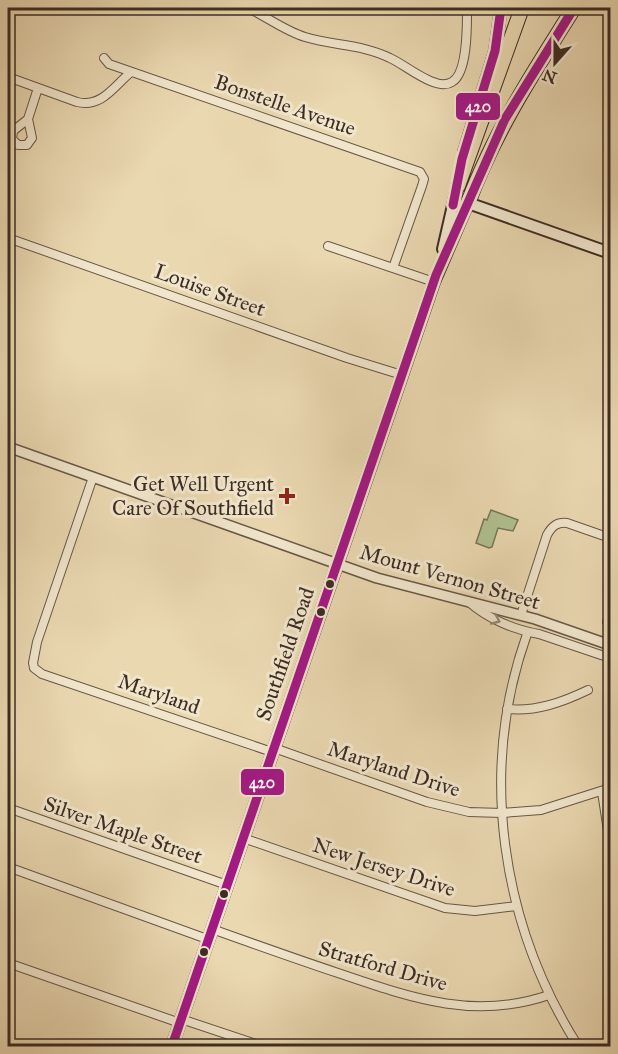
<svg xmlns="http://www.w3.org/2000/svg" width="618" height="1054" font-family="'IM FELL Great Primer',serif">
  <rect width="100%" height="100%" fill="#ead8b1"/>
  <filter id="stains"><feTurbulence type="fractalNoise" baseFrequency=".00333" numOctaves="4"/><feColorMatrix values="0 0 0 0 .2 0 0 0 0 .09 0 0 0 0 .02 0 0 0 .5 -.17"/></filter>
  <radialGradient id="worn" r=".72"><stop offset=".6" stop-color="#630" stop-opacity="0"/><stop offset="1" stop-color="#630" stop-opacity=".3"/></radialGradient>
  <path fill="#b0c091" stroke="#76765a" stroke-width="1.5" d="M 491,510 L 518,520 L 513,531 L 498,528 L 492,547 L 489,548 L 476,543 L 484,519 L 487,520 Z"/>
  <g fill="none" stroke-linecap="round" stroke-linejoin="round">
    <defs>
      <path id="minor" d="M 248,8 C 267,17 285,31 305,37 C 334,46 362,44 390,58 C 406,65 436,92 452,82 C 468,73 467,25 467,8
        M 104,58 L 109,64 L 420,172 L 424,179 L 422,186 L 393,268
        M 8,77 L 77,102 C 102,108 114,86 131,72
        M 28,119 L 32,138 L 27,145 L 18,145 L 12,139 L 13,131 L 28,119 L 38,88
        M 8,238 L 347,358 L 402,375
        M 328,246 L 434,282
        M 93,477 L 37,642 L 33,663 L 34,668 L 42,674 L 272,752
        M 469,602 C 488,619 515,630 539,634 L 610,658
        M 521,615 L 547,535 C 552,526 557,522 567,523 L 610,538
        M 607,622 L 610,610
        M 527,634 C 478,771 501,924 578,1046
        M 507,709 C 536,712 563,702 588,690
        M 274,748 L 427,802 L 469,812 L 502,813 L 541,810 L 610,788
        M 602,792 L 610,844
        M 8,808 L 227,885
        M 243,838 L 445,908 L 475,911 L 517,906
        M 8,867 L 207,939
        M 212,929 C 254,944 296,959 338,973 C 409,997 473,1021 549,995
        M 8,963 L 180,1023
        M 181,1019 L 262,1046"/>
      <path id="tertiary" d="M 8,447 L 377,578 L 535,619 L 610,645"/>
      <path id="secondary" d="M 464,152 L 495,51 L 501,8
        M 443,249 L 459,179
        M 172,1046 L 434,282 L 468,203 L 610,253"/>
      <path id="motorway" d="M 458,186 L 522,8
        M 468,203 C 494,133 534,71 574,8"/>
    </defs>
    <use href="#minor" stroke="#685747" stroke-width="10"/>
    <use href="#tertiary" stroke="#685747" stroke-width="12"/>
    <use href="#secondary" stroke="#3c2c24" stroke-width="14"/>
    <use href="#motorway" stroke="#3c2c24" stroke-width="16"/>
    <use href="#minor" stroke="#f1e6cc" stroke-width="8"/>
    <use href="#tertiary" stroke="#f1e6cc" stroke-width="9"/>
    <use href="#secondary" stroke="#f1e6cc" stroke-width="10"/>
    <use href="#motorway" stroke="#ead8b1" stroke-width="14"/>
    <defs>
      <path id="bus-1" d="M 453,205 L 462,159 L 495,51 L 501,8
        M 172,1046 L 436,275 L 505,119 L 574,8"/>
    </defs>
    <use href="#bus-1" stroke="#f1e6cc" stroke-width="14"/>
    <use href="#bus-1" stroke="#a31984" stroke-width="9"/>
  </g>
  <defs><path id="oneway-chevron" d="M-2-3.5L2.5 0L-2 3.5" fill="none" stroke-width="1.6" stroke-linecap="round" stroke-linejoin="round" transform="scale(1.5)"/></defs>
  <use stroke="#968978" href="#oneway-chevron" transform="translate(496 620) rotate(23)"/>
  <path fill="#8f2418" stroke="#f1e6cc" stroke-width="2" d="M284 487h6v6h6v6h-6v6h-6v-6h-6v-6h6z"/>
  <g fill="#3c2c24" stroke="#f1e6cc" stroke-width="2">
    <circle cx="330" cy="584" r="5"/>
    <circle cx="321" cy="612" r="5"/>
    <circle cx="224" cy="894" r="5"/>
    <circle cx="204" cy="952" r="5"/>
  </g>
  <g text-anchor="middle" stroke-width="6" stroke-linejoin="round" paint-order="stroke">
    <g font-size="21" fill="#3c2c24" stroke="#f1e6cc">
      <text transform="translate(285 105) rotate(19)" y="7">Bonstelle Avenue</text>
      <text transform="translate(210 290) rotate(20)" y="7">Louise Street</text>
      <text transform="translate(450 577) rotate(16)" y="7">Mount Vernon Street</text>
      <text transform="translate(285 654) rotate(-71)" y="7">Southfield Road</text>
      <text transform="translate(159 694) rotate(19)" y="7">Maryland</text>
      <text transform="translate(394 769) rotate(18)" y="7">Maryland Drive</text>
      <text transform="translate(123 830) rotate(19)" y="7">Silver Maple Street</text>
      <text transform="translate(384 867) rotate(18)" y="7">New Jersey Drive</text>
      <text transform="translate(383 966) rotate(16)" y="7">Stratford Drive</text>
    </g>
    <g font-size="21" fill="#3c2c24" stroke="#f1e6cc" text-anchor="end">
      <text x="274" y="491">Get Well Urgent<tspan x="274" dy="24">Care Of Southfield</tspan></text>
    </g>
  </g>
  <g stroke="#f1e6cc" stroke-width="2">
    <rect x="455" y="92" width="46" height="29" rx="6" fill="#a31984"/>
    <rect x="240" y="768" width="45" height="28" rx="6" fill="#a31984"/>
  </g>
  <g font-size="16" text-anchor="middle" font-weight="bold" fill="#fff">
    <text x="478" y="112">420</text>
    <text x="262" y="788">420</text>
  </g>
  <rect width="618" height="1054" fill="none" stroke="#ead8b1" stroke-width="30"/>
  <rect x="9" y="9" width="600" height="1036" fill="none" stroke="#3c2c24" stroke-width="3"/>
  <rect x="15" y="15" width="588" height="1024" fill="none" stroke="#3c2c24" stroke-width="1.5"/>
  <g transform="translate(555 63) rotate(201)" stroke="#f1e6cc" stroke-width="4.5" paint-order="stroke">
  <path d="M0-4.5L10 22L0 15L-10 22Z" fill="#3c2c24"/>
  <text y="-9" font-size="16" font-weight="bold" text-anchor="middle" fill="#3c2c24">N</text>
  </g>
  <rect width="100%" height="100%" filter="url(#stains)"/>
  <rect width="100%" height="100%" fill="url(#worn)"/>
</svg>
